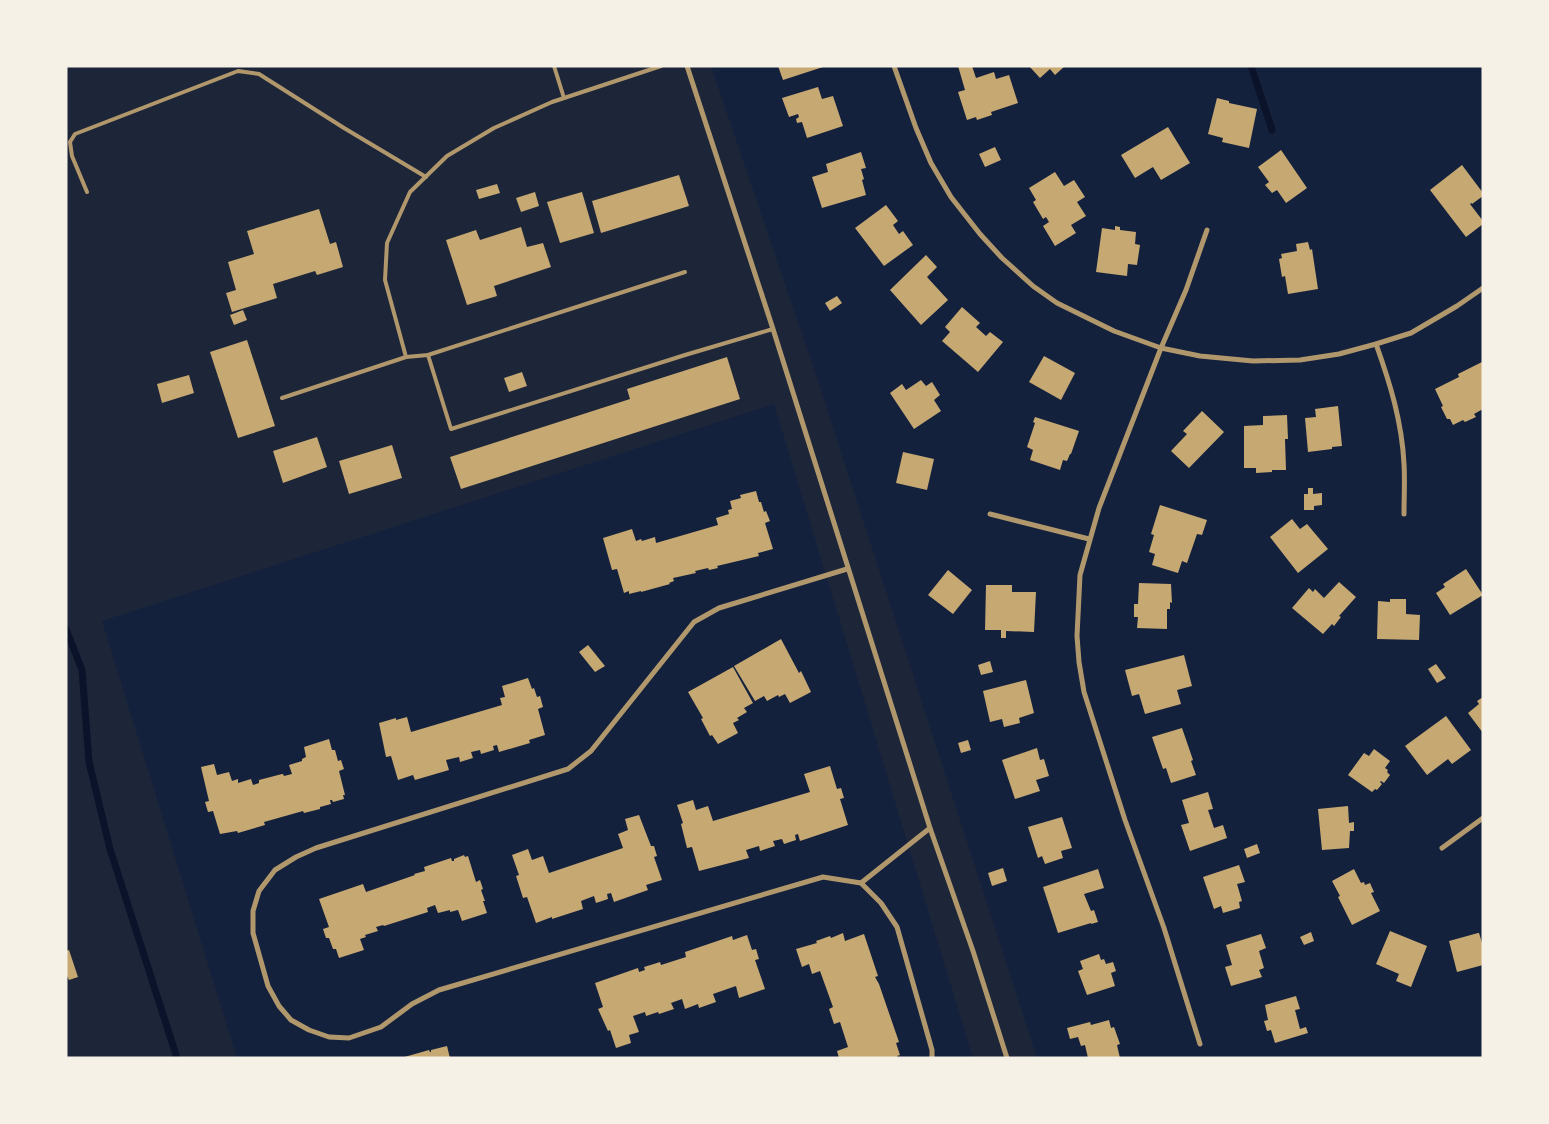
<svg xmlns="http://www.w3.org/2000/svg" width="1549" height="1124" viewBox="0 0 1549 1124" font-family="Overpass,sans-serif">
	<rect width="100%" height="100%" fill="#14213d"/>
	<!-- green -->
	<polygon fill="#1d2539" points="66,66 711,66 818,381 1037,1058 973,1058 774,404 102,621 237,1058 66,1058"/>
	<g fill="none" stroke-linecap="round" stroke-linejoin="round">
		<!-- stream -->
		<g stroke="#0b132b" stroke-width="7">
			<polyline points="1251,66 1272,130"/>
			<polyline points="66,629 82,670 89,762 110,849 177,1058"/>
		</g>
	</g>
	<!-- building -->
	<g fill="#c6a872">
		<polygon points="778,66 823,66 823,67 783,80"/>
		<polygon points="958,66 972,66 976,78 994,72 996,79 1009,75 1018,103 991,112 992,115 977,120 976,117 967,120 958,92 965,90"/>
		<polygon points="1029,66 1065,66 1055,75 1050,69 1040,78"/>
		<polygon points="818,87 822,99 833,96 843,126 807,138 802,122 797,123 796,119 799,117 798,114 789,117 782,98"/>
		<polygon points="1217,98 1229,101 1229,103 1257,109 1249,148 1222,142 1223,138 1208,134"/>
		<polygon points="1168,127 1190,163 1161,180 1153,167 1135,178 1121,155"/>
		<polygon points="995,147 1001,160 985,167 979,154"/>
		<polygon points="1281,150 1307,188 1286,203 1277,190 1272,193 1265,185 1269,182 1258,167"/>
		<polygon points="861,152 866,168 861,169 864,179 862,180 866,195 822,208 812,177 828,172 826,164"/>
		<polygon points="1462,165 1483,193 1483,196 1472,204 1472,203 1470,204 1483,221 1483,224 1466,237 1430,190"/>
		<polygon points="1055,172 1064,186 1074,180 1085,197 1077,202 1086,216 1071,225 1076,233 1055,246 1043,226 1049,222 1046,217 1043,219 1033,202 1036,200 1029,188"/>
		<polygon points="679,175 689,206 601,233 592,201"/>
		<polygon points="497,184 500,193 479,199 476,190"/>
		<polygon points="535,192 539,206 521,212 516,198"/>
		<polygon points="582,192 594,233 560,243 547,202"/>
		<polygon points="886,205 898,221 893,225 899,234 903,231 913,245 884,266 855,228"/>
		<polygon points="319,209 330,244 336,242 343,267 317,275 315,271 273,284 277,298 232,312 226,293 236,290 228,262 254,254 247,231"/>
		<polygon points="1115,226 1120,227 1120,230 1136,232 1135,244 1140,245 1137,265 1128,264 1127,276 1096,272 1102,228 1115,230"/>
		<polygon points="521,227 527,247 543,243 551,267 494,286 497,296 467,305 446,240 476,230 480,240"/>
		<polygon points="1308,242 1310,250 1312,249 1318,289 1288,294 1285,276 1282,277 1279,259 1282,258 1281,254 1297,251 1296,244"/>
		<polygon points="926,255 937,267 927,277 948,300 921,325 890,290"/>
		<polygon points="837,296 842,303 830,311 825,303"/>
		<polygon points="962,307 980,323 976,327 986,336 990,332 1003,342 978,372 942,341 950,332 945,327"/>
		<polygon points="243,310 247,320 234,325 230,315"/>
		<polygon points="247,340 275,426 238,438 210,352"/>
		<polygon points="1044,356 1075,373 1061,400 1029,382"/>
		<polygon points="727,357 740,399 461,489 450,457 630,399 627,389"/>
		<polygon points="1482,362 1483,409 1474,414 1476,417 1465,422 1463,420 1453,425 1450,419 1447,419 1441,407 1443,406 1435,389 1459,377 1458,374"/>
		<polygon points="522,372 527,386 509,392 504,378"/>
		<polygon points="189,375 194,393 162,403 157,384"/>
		<polygon points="921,380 926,386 932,382 940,395 934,400 941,411 914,429 890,393 902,384 906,390"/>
		<polygon points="1338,406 1342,446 1332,447 1332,449 1308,452 1305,418 1316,417 1315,409"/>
		<polygon points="1202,411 1224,432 1189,468 1171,451 1187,434 1183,431"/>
		<polygon points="1287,415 1288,439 1285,439 1286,470 1272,470 1272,472 1256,473 1256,468 1244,468 1244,426 1263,425 1263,416"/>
		<polygon points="1035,417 1079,431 1071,454 1070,454 1067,461 1063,460 1060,470 1030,460 1033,450 1027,447 1035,423 1033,422"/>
		<polygon points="317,437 327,467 283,483 273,451"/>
		<polygon points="392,445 402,478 349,494 339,461"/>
		<polygon points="903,452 934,459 927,490 896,483"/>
		<polygon points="1308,488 1313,488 1313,494 1322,493 1322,505 1314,506 1314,510 1304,510 1304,494 1308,494"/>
		<polygon points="756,491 759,502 761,502 764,512 766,511 770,521 765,523 773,549 758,553 759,556 717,566 718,568 709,570 708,568 695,571 696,573 673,578 674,581 669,583 670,584 641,592 641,591 629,594 629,591 624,593 617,569 612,570 603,538 632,529 636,541 641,539 642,541 655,537 656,543 718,525 716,518 729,514 728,510 732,509 730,501 741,498 740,495"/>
		<polygon points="1160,505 1207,520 1202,535 1197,534 1187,563 1182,561 1178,573 1152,565 1155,554 1149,552 1154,535 1151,534"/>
		<polygon points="1292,519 1300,529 1307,524 1328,549 1298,573 1270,537"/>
		<polygon points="1466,569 1483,595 1450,615 1436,593 1445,587 1443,584"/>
		<polygon points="948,570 972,590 953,614 928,595"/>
		<polygon points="1339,582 1356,597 1339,616 1341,617 1334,626 1332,624 1323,634 1292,608 1309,588 1313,592 1315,589 1324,598"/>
		<polygon points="1139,583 1171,584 1172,603 1170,602 1170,609 1167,609 1167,629 1137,628 1138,617 1134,617 1134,604 1138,604"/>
		<polygon points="986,585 1012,585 1012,592 1036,592 1034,632 1006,631 1006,638 1001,638 1001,630 985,630"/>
		<polygon points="1390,599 1406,599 1406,614 1420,615 1419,640 1377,639 1378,601 1390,602"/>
		<polygon points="781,639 799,673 801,671 811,692 790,703 785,694 779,697 778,695 767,701 764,696 755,701 734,666"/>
		<polygon points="588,645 605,666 595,672 579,652"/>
		<polygon points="1184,655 1192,686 1177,690 1181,704 1145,714 1139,694 1132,696 1125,670"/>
		<polygon points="990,661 993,672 981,675 978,665"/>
		<polygon points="1436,664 1446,678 1437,683 1428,669"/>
		<polygon points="733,667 753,703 744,708 747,712 737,718 739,720 733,723 738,733 718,744 712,735 710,736 701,719 703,718 688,692"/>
		<polygon points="528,678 532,689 534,688 537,697 540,696 543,707 538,709 545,735 529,740 530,743 499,752 497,745 493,746 494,750 481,754 480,750 471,752 473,758 460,762 459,757 446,760 449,770 415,780 413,775 398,780 391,756 386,757 379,723 396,718 396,720 407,717 411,732 502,705 500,698 505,697 502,686"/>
		<polygon points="1026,680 1034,713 1019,718 1020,723 1004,727 1002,719 990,722 983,691"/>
		<polygon points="1483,697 1483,733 1468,713 1479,704 1477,701"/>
		<polygon points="1446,716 1471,750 1452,764 1448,759 1427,775 1405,746"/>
		<polygon points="1182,728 1193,760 1191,761 1196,775 1171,783 1166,768 1163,769 1152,737"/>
		<polygon points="329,739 332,750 335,750 338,761 341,760 344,769 339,771 345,795 343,795 344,799 333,802 332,800 330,800 331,804 320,807 320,809 304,813 303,811 264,822 265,825 238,833 237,831 220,834 213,811 208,812 205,802 209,801 201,767 214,764 217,775 229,772 232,781 238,779 238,783 251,779 253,785 259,783 259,780 282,774 283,774 284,776 292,774 289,765 302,761 302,759 306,757 304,747"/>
		<polygon points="968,740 971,750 961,753 958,743"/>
		<polygon points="1037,748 1040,760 1044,759 1049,776 1036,780 1040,791 1015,799 1002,760"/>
		<polygon points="1374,749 1390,761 1385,768 1388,770 1387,772 1390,775 1384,783 1381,781 1380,782 1382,784 1377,790 1375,789 1372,792 1348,775 1364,753 1369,756"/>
		<polygon points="830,766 837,789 841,788 844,798 840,799 848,825 800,841 798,834 795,835 796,840 784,844 782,839 773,841 775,846 760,851 759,846 746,850 749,858 699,871 692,847 687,848 681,824 683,823 677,805 693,800 696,810 708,806 713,821 810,792 804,774"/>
		<polygon points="1208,792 1213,809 1208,810 1214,828 1223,825 1227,838 1190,851 1181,825 1189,823 1182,800"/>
		<polygon points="1348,806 1349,823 1354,822 1354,831 1350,831 1349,848 1322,850 1318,809"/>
		<polygon points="639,815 651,846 654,846 657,856 654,857 662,880 646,885 648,890 614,902 611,893 607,894 608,899 596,903 594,896 581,901 583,909 552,919 552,917 536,923 527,897 523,898 516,876 519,875 512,855 528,849 532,860 543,856 549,873 623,848 618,834 628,830 625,819"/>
		<polygon points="1062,817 1072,848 1061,851 1063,858 1045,864 1042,856 1038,858 1028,827"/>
		<polygon points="1257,844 1260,853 1247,858 1244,849"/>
		<polygon points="464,855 465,857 468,856 476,882 480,880 483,889 481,890 485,901 483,901 487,913 462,921 458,910 450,912 450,910 438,913 435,905 427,908 428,912 384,926 383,925 376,927 378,931 365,935 366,937 360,939 364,950 339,958 336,949 333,949 329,938 326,938 323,929 329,927 319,899 363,884 366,892 415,875 414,874 425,871 424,867 451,858 452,861 454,861 454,859"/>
		<polygon points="1239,865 1245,882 1237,884 1242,901 1239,902 1240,908 1223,913 1221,906 1214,909 1203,877"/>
		<polygon points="1003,868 1007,881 992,886 988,873"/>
		<polygon points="1098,869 1104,888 1084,894 1091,911 1094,910 1098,922 1091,924 1091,923 1058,933 1043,887"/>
		<polygon points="1354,869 1361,883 1364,882 1365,885 1370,883 1374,892 1371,893 1380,911 1352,925 1338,897 1340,896 1332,881"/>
		<polygon points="1390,931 1427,946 1411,987 1396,981 1399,974 1376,964"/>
		<polygon points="1311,932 1314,941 1304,945 1300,937"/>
		<polygon points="843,933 845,941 864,934 878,976 875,977 879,984 899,1042 896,1043 900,1055 897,1056 898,1058 839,1058 837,1051 848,1047 840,1022 834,1024 829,1009 833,1007 820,971 812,974 809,964 802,967 796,949 817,943 816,941 830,936 831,938"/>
		<polygon points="1478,933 1479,933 1483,946 1483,965 1457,972 1449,941"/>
		<polygon points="1261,934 1266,948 1259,951 1264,968 1259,970 1262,977 1231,986 1225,967 1232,965 1226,945"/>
		<polygon points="747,935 752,950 756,949 759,959 755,960 765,989 739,998 736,986 713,994 716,1002 699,1008 698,1004 685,1009 682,999 671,1003 674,1009 659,1014 658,1012 646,1016 645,1012 633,1016 639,1032 629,1035 631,1043 616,1048 610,1030 608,1031 598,1009 603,1007 595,983 638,968 639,972 645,970 644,967 657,963 660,962 661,965 686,957 685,952 732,936 733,940"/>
		<polygon points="69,950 78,977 69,980 66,974 66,951"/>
		<polygon points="1099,954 1101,960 1104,959 1106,964 1113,962 1116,971 1111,973 1115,986 1087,995 1078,971 1083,969 1080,961"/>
		<polygon points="1296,996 1300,1009 1295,1010 1300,1029 1306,1027 1308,1033 1275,1043 1271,1030 1267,1031 1264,1021 1268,1020 1265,1005"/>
		<polygon points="1109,1020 1111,1028 1114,1027 1120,1044 1117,1045 1120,1058 1088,1058 1085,1045 1081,1046 1078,1037 1070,1039 1067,1028 1090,1022 1091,1025"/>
		<polygon points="447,1046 450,1058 401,1058 429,1050 430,1052 431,1052 431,1050"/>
	</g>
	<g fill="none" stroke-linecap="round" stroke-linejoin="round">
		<!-- service -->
		<g stroke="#b1986c" stroke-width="4">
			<polyline points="554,66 564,98"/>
			<polyline points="87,192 72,156 70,142 75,134 238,71 259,74 344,128 426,177"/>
			<polyline points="428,355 451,429 685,355 773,329"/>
			<polyline points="406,357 428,355 685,272"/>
			<polyline points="282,398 406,357 385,280 387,243 410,192 447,156 494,128 552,102 661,66"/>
		</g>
		<!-- minor -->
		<g stroke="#b1986c" stroke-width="5">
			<polyline points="687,66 773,329 930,828 973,951 1007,1058"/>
			<polyline points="894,66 916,128 931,163 951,197 980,234 1002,258 1033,286 1057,303 1114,331 1161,348 1200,356 1253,361 1300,360 1339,354 1376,344 1411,333 1457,306 1483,288"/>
			<path d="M 1376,344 C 1390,383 1402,422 1404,464 C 1405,480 1404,497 1404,514"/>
			<polyline points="990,514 1089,539"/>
			<polyline points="847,569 719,608 694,622 591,751 568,769 316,848 296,857 275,870 259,891 253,911 253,933 268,986 279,1006 291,1020 309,1030 329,1037 349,1038 381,1027 412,1004 439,990 823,877 861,883 881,903 897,927 932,1050 932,1058"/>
			<polyline points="1442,848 1483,818"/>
			<polyline points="861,883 930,828"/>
			<polyline points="1200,1044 1164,928 1125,820 1084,692 1079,662 1077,636 1080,575 1099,508 1161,348 1186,290 1207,230"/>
		</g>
	</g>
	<!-- border -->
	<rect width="1549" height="1124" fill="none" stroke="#f6f1e7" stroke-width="135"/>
</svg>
